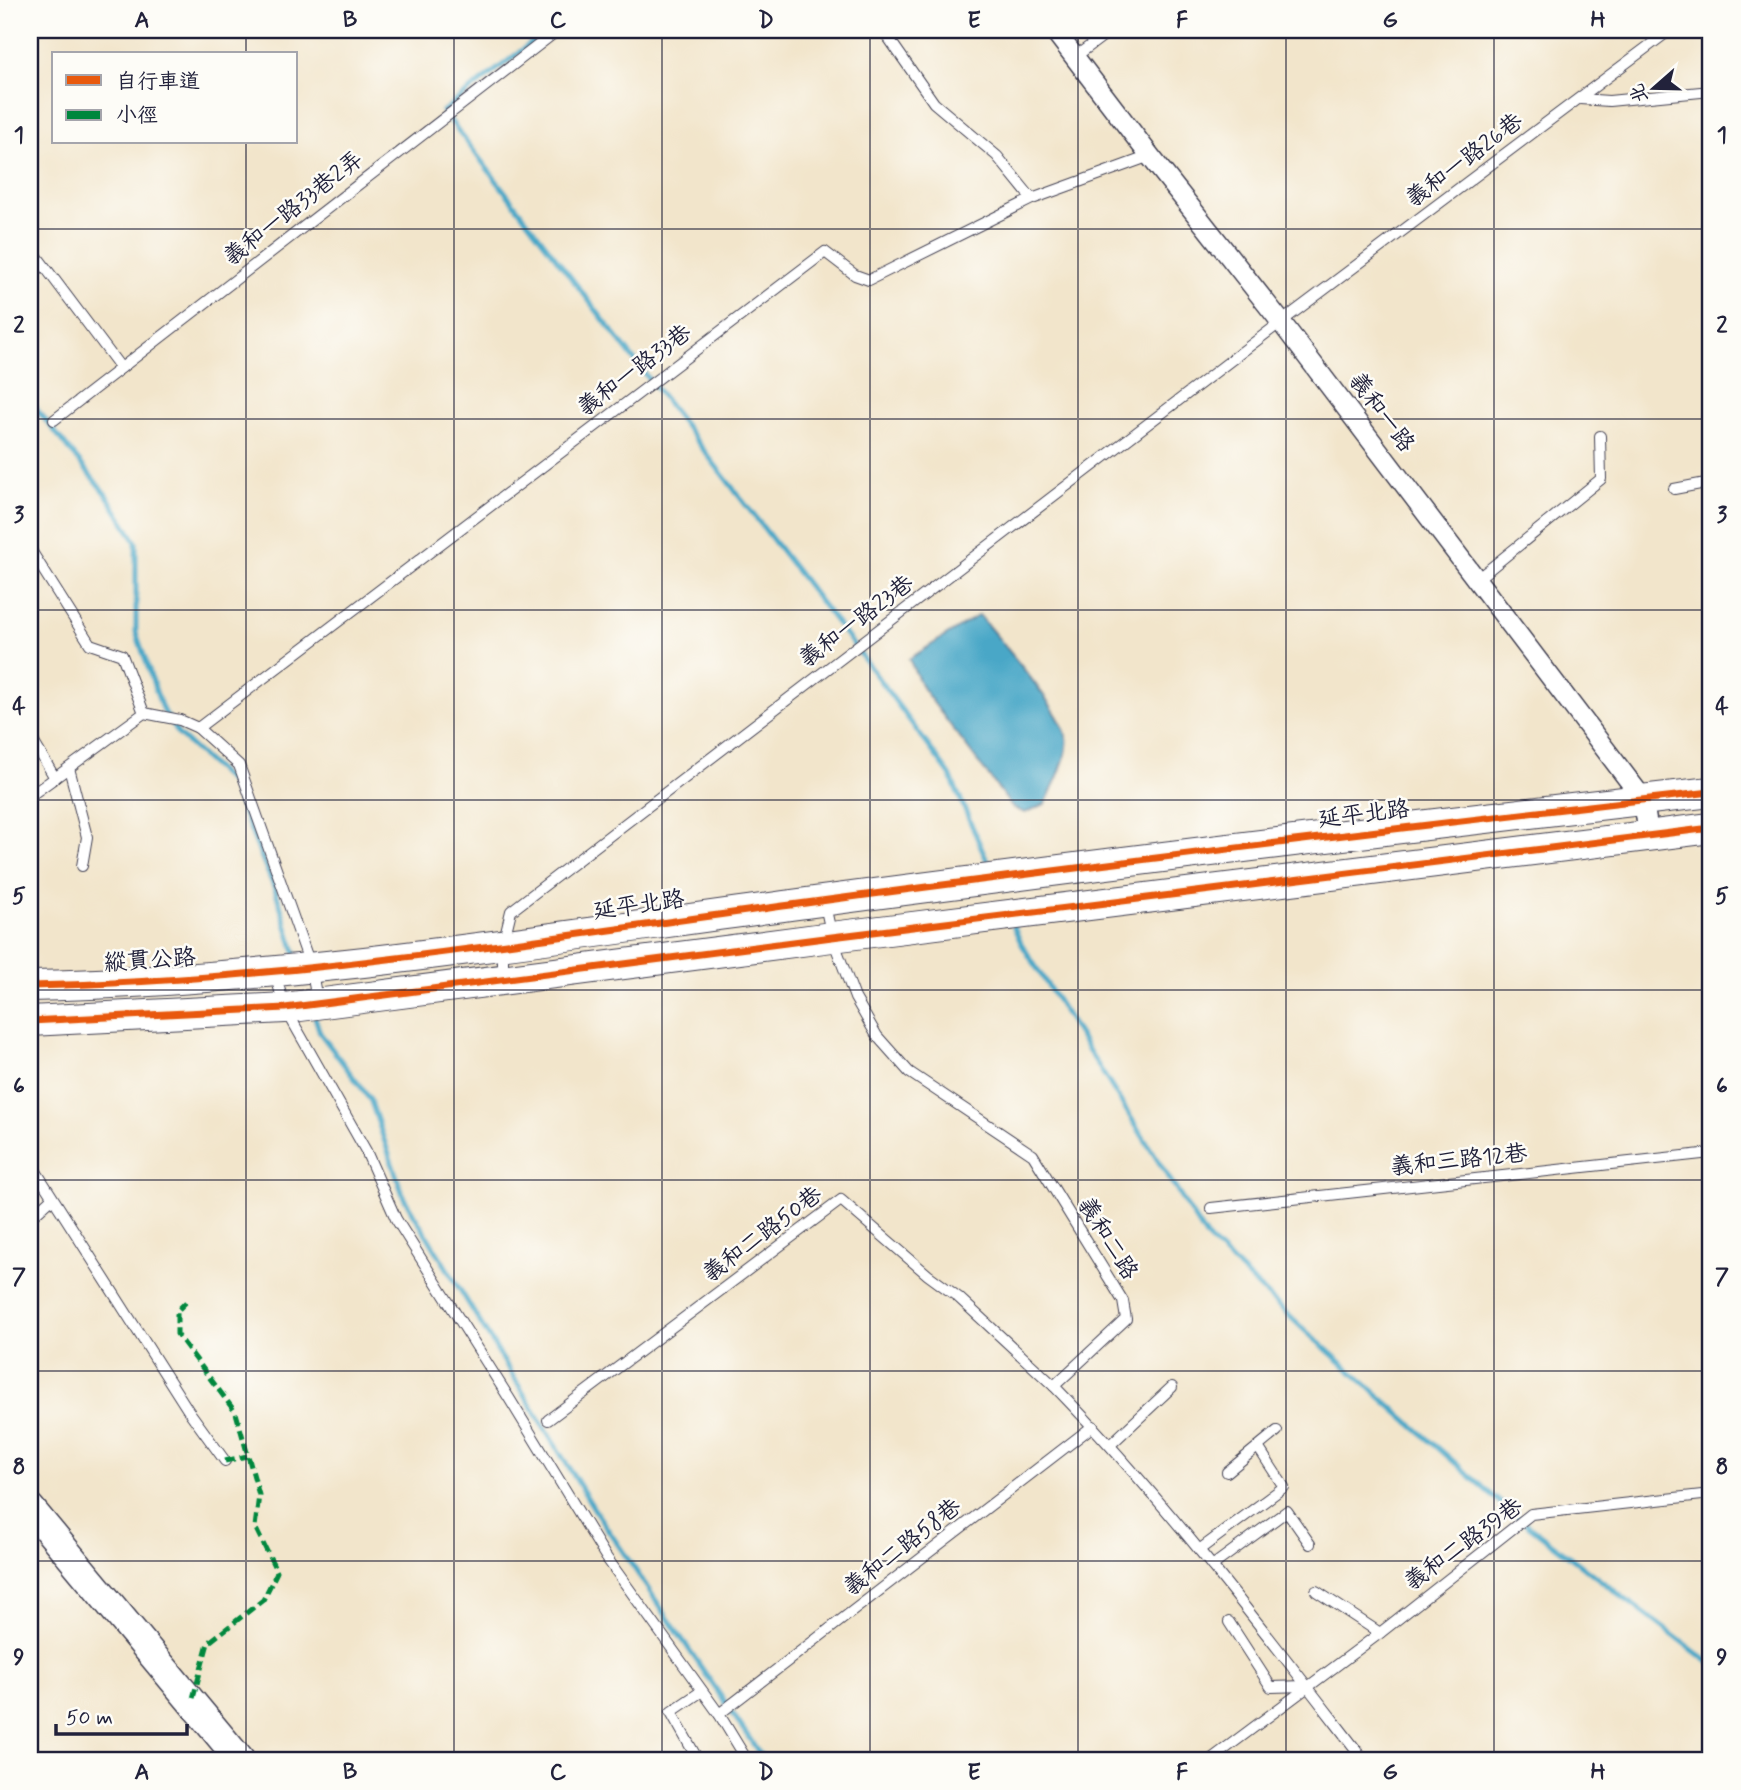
<svg xmlns="http://www.w3.org/2000/svg" width="1741" height="1790" viewBox="0 0 1741 1790" font-family="Mynerve,'LXGW WenKai TC',sans-serif">
	<rect width="100%" height="100%" fill="#fdfcf7"/>
	<filter id="ink" filterUnits="userSpaceOnUse"><feTurbulence type="fractalNoise" baseFrequency=".0143" numOctaves="2"/><feDisplacementMap in="SourceGraphic" scale="14" xChannelSelector="R" yChannelSelector="G"/><feConvolveMatrix kernelMatrix="1 2 1 2 8 2 1 2 1" color-interpolation-filters="sRGB"/></filter>
	<filter id="wash" filterUnits="userSpaceOnUse"><feTurbulence type="fractalNoise" baseFrequency=".00686" numOctaves="4" result="noise"/><feDisplacementMap in="SourceGraphic" scale="28" xChannelSelector="R" yChannelSelector="G"/><feGaussianBlur stdDeviation="1.57" result="paint"/><feColorMatrix in="noise" values="0 0 0 0 0 0 0 0 0 0 0 0 0 0 0 0 0 1.4 0 .05"/><feComposite in="paint" operator="in"/></filter>
	<g filter="url(#wash)">
		<rect width="100%" height="100%" fill="#f2e5cb"/>
		<!-- water -->
		<path fill="#48a7c7" stroke="#356481" stroke-width="2" d="M 979,615 C 1001,642 1060,708 1067,738 C 1070,752 1052,790 1045,804 L 1025,813 L 1013,808 L 978,762 L 923,689 L 909,659 Z"/>
		<g fill="none" stroke-linecap="round" stroke-linejoin="round">
			<!-- stream -->
			<g stroke="#48a7c7" stroke-width="5">
				<polyline points="548,30 443,111 852,643 950,775 991,870"/>
				<polyline points="30,401 108,497 136,542 136,632 161,706 178,734 231,783 276,892 297,958"/>
				<polyline points="1013,925 1021,943 1206,1237 1301,1327 1512,1513 1711,1664"/>
				<polyline points="314,1014 320,1033 370,1099 404,1198 596,1512 764,1760"/>
			</g>
		</g>
	</g>
	<g filter="url(#ink)">
		<g fill="none" stroke-linecap="round" stroke-linejoin="round">
			<defs>
				<g id="lane">
					<polyline points="883,30 934,103 997,156 1032,199"/>
					<polyline points="1075,57 1111,30"/>
					<polyline points="1580,99 1609,101 1711,91"/>
					<polyline points="30,247 121,368"/>
					<polyline points="54,420 558,30"/>
					<polyline points="1674,489 1711,482"/>
					<polyline points="30,549 90,644 122,655 144,713"/>
					<polyline points="1476,580 1601,479 1600,436"/>
					<polyline points="198,728 239,765 311,967 317,1000"/>
					<polyline points="30,736 55,778"/>
					<polyline points="69,768 87,837 82,866"/>
					<polyline points="30,796 144,713 180,720 198,728 825,252 855,275 869,280 1032,199 1150,156"/>
					<path d="M 825,905 L 832,937 L 855,998 L 877,1036 L 909,1072 L 1033,1155 L 1123,1301 L 1126,1319 L 1054,1386 C 1167,1502 1265,1632 1364,1760"/>
					<polyline points="275,974 285,1008 366,1151 396,1219 509,1398 606,1557 719,1714 747,1760"/>
					<polyline points="503,976 503,944 511,911 1281,322 1670,30"/>
					<polyline points="30,1162 188,1410 225,1461"/>
					<polyline points="1211,1208 1711,1153"/>
					<polyline points="30,1218 52,1198"/>
					<polyline points="548,1420 841,1200 928,1275 958,1297 1054,1386"/>
					<polyline points="1110,1445 1172,1387"/>
					<polyline points="1227,1472 1277,1431"/>
					<polyline points="1199,1550 1284,1487 1258,1447"/>
					<polyline points="1212,1566 1287,1511 1310,1544"/>
					<polyline points="1316,1591 1380,1633"/>
					<polyline points="1229,1622 1271,1687 1306,1686"/>
					<polyline points="719,1714 1093,1426"/>
					<polyline points="698,1760 671,1712 702,1691"/>
					<polyline points="1210,1760 1380,1633 1531,1514 1711,1494"/>
				</g>
				<polyline id="street" points="1054,30 1150,156 1281,322 1643,799 1649,836"/>
				<polyline id="secondary" points="30,1508 240,1760"/>
				<g id="primary">
					<path d="M 30,986 C 285,981 538,939 791,905 C 1097,864 1404,827 1711,792"/>
					<polyline points="30,1021 285,1008 832,937 1711,828"/>
				</g>
			</defs>
			<!-- lane casing -->
			<use href="#lane" stroke="#413f51" stroke-width="12"/>
			<!-- street casing -->
			<use href="#street" stroke="#413f51" stroke-width="22"/>
			<!-- secondary casing -->
			<use href="#secondary" stroke="#413f51" stroke-width="31"/>
			<!-- primary casing -->
			<use href="#primary" stroke="#413f51" stroke-width="32"/>
			<!-- lane -->
			<use href="#lane" stroke="#fff" stroke-width="10"/>
			<!-- street -->
			<use href="#street" stroke="#fff" stroke-width="19"/>
			<!-- secondary -->
			<use href="#secondary" stroke="#fff" stroke-width="28"/>
			<!-- primary -->
			<use href="#primary" stroke="#fff" stroke-width="30"/>
			<!-- quiet -->
			<g stroke="#00873e" stroke-width="5" stroke-dasharray="10 5" stroke-linecap="butt">
				<polyline points="186,1302 177,1311 177,1334 236,1413 259,1495 255,1527 277,1572 263,1600 208,1643 192,1702"/>
				<polyline points="225,1461 247,1456"/>
			</g>
			<defs>
				<g id="cycleway">
					<path d="M 30,986 C 285,981 538,939 791,905 C 1097,864 1404,827 1711,792"/>
					<polyline points="30,1021 285,1008 832,937 1711,828"/>
				</g>
			</defs>
			<!-- cycleway casing -->
			<use href="#cycleway" stroke="#fdfcf7" stroke-width="11"/>
			<!-- cycleway -->
			<use href="#cycleway" stroke="#e8590c" stroke-width="7"/>
		</g>
	</g>
	<!-- grid -->
	<path fill="none" stroke="#22223b" stroke-width="2" stroke-opacity="0.55" d="M 246,30 L 246,54M 454,30 L 454,1760M 662,30 L 662,1760M 870,30 L 870,1760M 1078,30 L 1078,1760M 1286,30 L 1286,1760M 1494,30 L 1494,1760M 246,142 L 246,1760M 30,229 L 1711,229M 30,419 L 1711,419M 30,610 L 1711,610M 30,800 L 1711,800M 30,990 L 1711,990M 30,1180 L 1711,1180M 30,1371 L 1711,1371M 30,1561 L 1711,1561"/>
	<g text-anchor="middle" dominant-baseline="central" stroke-width="5" stroke-linejoin="round" paint-order="stroke">
		<!-- street labels -->
		<g font-size="23" fill="#22223b" stroke="#fdfcf7">
			<text transform="translate(1465 161) rotate(-37)">義和一路26巷</text>
			<text transform="translate(294 209) rotate(-38)">義和一路33巷2弄</text>
			<text transform="translate(635 371) rotate(-37)">義和一路33巷</text>
			<text transform="translate(1381 413) rotate(53)">義和一路</text>
			<text transform="translate(857 622) rotate(-37)">義和一路23巷</text>
			<text transform="translate(1364 815) rotate(-7)">延平北路</text>
			<text transform="translate(639 906) rotate(-8)">延平北路</text>
			<text transform="translate(150 961) rotate(-4)">縱貫公路</text>
			<text transform="translate(1459 1161) rotate(-6)">義和三路12巷</text>
			<text transform="translate(763 1235) rotate(-37)">義和二路50巷</text>
			<text transform="translate(1107 1239) rotate(58)">義和二路</text>
			<text transform="translate(1464 1545) rotate(-36)">義和二路39巷</text>
			<text transform="translate(903 1548) rotate(-38)">義和二路58巷</text>
		</g>
	</g>
	<!-- margin -->
	<rect width="1741" height="1790" fill="none" stroke="#fdfcf7" stroke-width="77"/>
	<!-- legend -->
	<rect x="52" y="52" width="245" height="91" fill="#fdfcf7" stroke="#a5a5ac" stroke-width="2"/>
	<rect x="66" y="75" width="35" height="10" fill="#e8590c" stroke="#a5a5ac" stroke-width="2"/>
	<text x="116" y="88" font-size="21" fill="#22223b">自行車道</text>
	<rect x="66" y="110" width="35" height="10" fill="#00873e" stroke="#a5a5ac" stroke-width="2"/>
	<text x="116" y="122" font-size="21" fill="#22223b">小徑</text>
	<!-- north arrow -->
	<g transform="translate(1654 88) rotate(250)" stroke="#fdfcf7" stroke-width="5" paint-order="stroke">
	<path d="M0-5L12 26L0 18L-12 26Z" fill="#22223b"/>
	<text y="-10" font-size="19" font-weight="bold" text-anchor="middle" fill="#22223b">北</text>
	</g>
	<!-- scale -->
	<path d="M56 1724v10h131v-10" fill="none" stroke="#22223b" stroke-width="3.5"/>
	<text x="66" y="1724" font-size="21" fill="#22223b" stroke="#fdfcf7" stroke-width="5" paint-order="stroke">50 m</text>
	<rect x="38" y="38" width="1664" height="1714" fill="none" stroke="#22223b" stroke-width="2.5"/>
	<g font-size="23" text-anchor="middle" font-weight="bold" fill="#22223b">
		<text x="142" y="27">A</text>
		<text x="350" y="27">B</text>
		<text x="558" y="27">C</text>
		<text x="766" y="27">D</text>
		<text x="974" y="27">E</text>
		<text x="1182" y="27">F</text>
		<text x="1390" y="27">G</text>
		<text x="1598" y="27">H</text>
		<text x="19" y="142">1</text>
		<text x="1722" y="142">1</text>
		<text x="19" y="332">2</text>
		<text x="1722" y="332">2</text>
		<text x="19" y="522">3</text>
		<text x="1722" y="522">3</text>
		<text x="19" y="713">4</text>
		<text x="1722" y="713">4</text>
		<text x="19" y="903">5</text>
		<text x="1722" y="903">5</text>
		<text x="19" y="1093">6</text>
		<text x="1722" y="1093">6</text>
		<text x="19" y="1284">7</text>
		<text x="1722" y="1284">7</text>
		<text x="19" y="1474">8</text>
		<text x="1722" y="1474">8</text>
		<text x="19" y="1664">9</text>
		<text x="1722" y="1664">9</text>
		<text x="142" y="1779">A</text>
		<text x="350" y="1779">B</text>
		<text x="558" y="1779">C</text>
		<text x="766" y="1779">D</text>
		<text x="974" y="1779">E</text>
		<text x="1182" y="1779">F</text>
		<text x="1390" y="1779">G</text>
		<text x="1598" y="1779">H</text>
	</g>
</svg>
